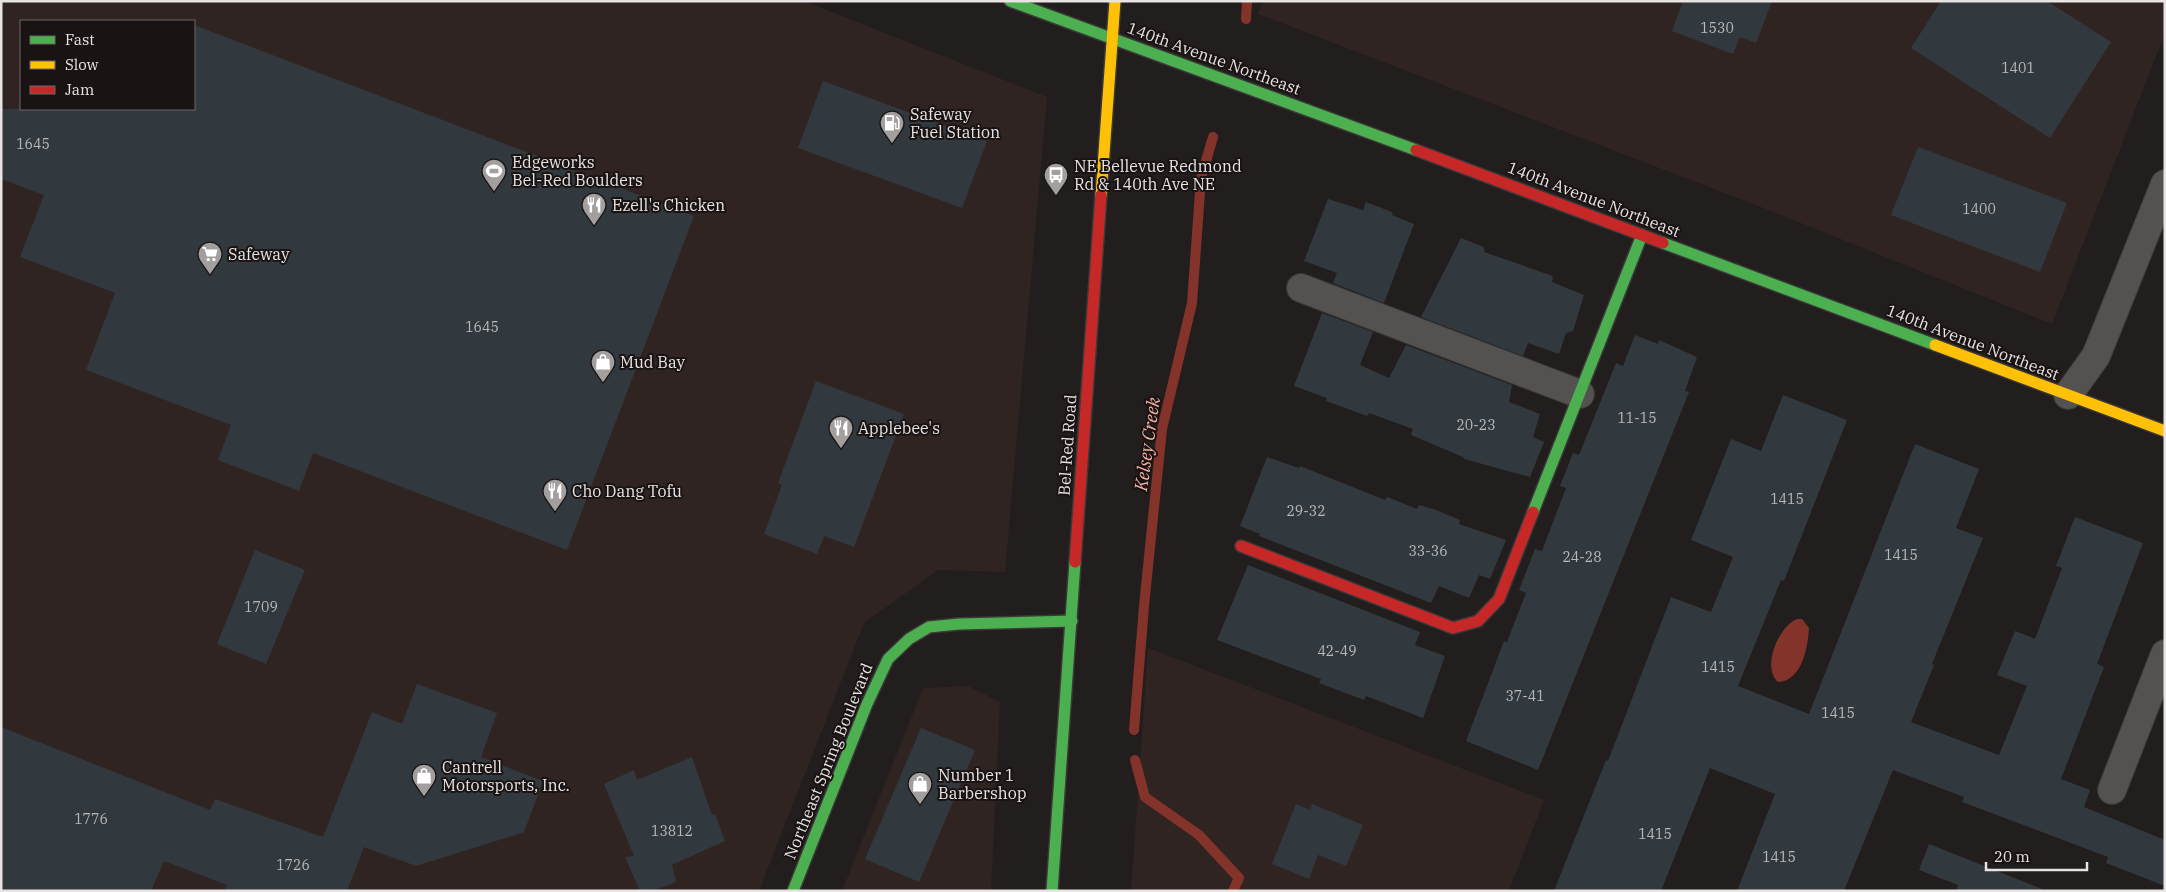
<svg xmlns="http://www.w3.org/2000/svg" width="2166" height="892" viewBox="0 0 2166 892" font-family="'IBM Plex Serif',serif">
	<rect width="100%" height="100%" fill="#211e1d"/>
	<!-- built -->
	<g fill="#2f2422" fill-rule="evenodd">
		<path d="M 1,1 L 804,1 L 1047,97 L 1005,572 L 938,570 L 864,623 L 759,891 L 1,891 ZM 21,21 L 194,21 L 194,109 L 21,109 Z"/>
		<polygon points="1263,1 2165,1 2165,33 2052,324 1761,207 1258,14"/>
		<polygon points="1148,648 1544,800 1509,891 1131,891"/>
		<polygon points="968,686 1000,702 991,891 842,891 923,688"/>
	</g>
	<!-- water -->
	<path fill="#83332a" d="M 1797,619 L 1802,619 L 1809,628 C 1808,647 1802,681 1778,682 C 1761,667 1779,626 1797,619 Z"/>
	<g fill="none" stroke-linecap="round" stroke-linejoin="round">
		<!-- stream -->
		<g stroke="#83332a" stroke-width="10">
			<polyline points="1246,19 1247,1"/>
			<polyline points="1134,730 1144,606 1162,429 1192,303 1201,178 1213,137"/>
			<polyline points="1135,760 1145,797 1199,835 1239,878 1233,891"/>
		</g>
	</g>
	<!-- building -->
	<g fill="#32393e">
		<polygon points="1683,1 1772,1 1756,43 1740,37 1733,54 1672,31"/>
		<polygon points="1941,1 2047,1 2111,42 2050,138 1911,48"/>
		<polygon points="194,25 694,216 567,550 313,453 299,491 218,460 231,425 86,370 115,293 20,257 44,195 1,179 1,109 194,109"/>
		<polygon points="823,81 987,141 962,208 798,148"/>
		<polygon points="1918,147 2067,203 2040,272 1891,215"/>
		<polygon points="1328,199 1363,210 1366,202 1392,212 1392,215 1414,224 1384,303 1333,283 1337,273 1304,261"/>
		<polygon points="1461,238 1484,247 1484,252 1553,276 1552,282 1584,295 1573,331 1566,333 1559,354 1528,343 1523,356 1421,317"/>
		<polygon points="1322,313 1373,332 1360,365 1389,378 1406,345 1512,385 1509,402 1540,414 1533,437 1544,442 1530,477 1464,459 1463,457 1411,435 1413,429 1369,413 1367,416 1351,410 1326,401 1327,398 1294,386"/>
		<polygon points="1635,335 1658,344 1659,340 1697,357 1685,391 1689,392 1538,770 1466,741 1504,641 1507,642 1526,593 1519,590 1535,549 1542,551 1566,488 1560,486 1573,453 1579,455 1616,363 1623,366"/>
		<polygon points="816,381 904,414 854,547 824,536 817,554 764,534 782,485 778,483"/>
		<polygon points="1783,395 1847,420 1784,581 1781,580 1738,686 1809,714 1915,444 1979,469 1956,528 1983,538 1932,664 1934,665 1911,722 1999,755 2027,686 1997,675 2015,631 2035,639 2062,568 2056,566 2075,517 2143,543 2097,664 2104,667 2061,779 2090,790 2084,807 2165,840 2165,886 2106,863 2108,857 1962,802 1964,797 1893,770 1844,891 1737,891 1775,794 1710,768 1661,891 1554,891 1606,760 1608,761 1671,597 1711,612 1733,557 1691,540 1731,439 1761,451"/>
		<polygon points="1267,457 1299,468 1300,466 1385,500 1387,497 1417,509 1419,505 1436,510 1460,520 1459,524 1506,540 1490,579 1479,575 1469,598 1439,586 1431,603 1259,536 1260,534 1240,526"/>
		<polygon points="255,550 305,570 266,664 217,644"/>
		<polygon points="1248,565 1420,632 1415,645 1445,656 1423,718 1366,696 1364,700 1319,683 1321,679 1217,640"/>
		<polygon points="417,684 497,713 481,757 543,781 524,832 416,866 364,847 347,891 224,891 227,885 164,861 151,891 1,891 1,727 210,810 215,799 323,837 372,712 402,724"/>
		<polygon points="921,728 975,750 919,882 865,859"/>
		<polygon points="692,757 712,815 715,814 725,841 672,865 676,882 652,891 640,891 625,857 634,856 604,784 634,770 637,780"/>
		<polygon points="1296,804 1310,810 1312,804 1363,825 1346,866 1318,855 1309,879 1272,864"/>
		<polygon points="1929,844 2042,889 2042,891 1956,891 1958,885 1919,870"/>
	</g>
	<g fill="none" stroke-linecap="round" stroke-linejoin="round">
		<defs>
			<g id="street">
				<polyline points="1301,288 1580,394"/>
				<polyline points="2068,395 2096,356 2165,184"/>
				<polyline points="2112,790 2165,654"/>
			</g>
			<g id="fast">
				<polyline points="1010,1 1416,150"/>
				<polyline points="1663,243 1935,345"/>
				<polyline points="1533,512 1642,235"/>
				<polyline points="793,891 867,704 888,659 909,639 929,627 959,624 1072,621"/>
				<polyline points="1052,891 1075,562"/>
			</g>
			<g id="slow">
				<polyline points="1101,195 1115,1"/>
				<polyline points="1935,345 2165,431"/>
			</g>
			<g id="jam">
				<polyline points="1416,150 1663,243"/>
				<polyline points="1241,546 1453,628 1478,621 1499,599 1533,512"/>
				<polyline points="1075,562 1101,195"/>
			</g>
		</defs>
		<!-- street casing -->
		<use href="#street" stroke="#3a3838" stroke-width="30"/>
		<!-- fast casing -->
		<use href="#fast" stroke="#3a3838" stroke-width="14"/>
		<!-- slow casing -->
		<use href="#slow" stroke="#3a3838" stroke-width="14"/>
		<!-- jam casing -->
		<use href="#jam" stroke="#3a3838" stroke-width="14"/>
		<!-- street -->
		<use href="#street" stroke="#545251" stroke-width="28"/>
		<!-- fast -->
		<use href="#fast" stroke="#4caf50" stroke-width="11"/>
		<!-- slow -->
		<use href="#slow" stroke="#ffc107" stroke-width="11"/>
		<!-- jam -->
		<use href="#jam" stroke="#c62828" stroke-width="11"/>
	</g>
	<!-- icons -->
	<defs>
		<symbol id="fuel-pin" viewBox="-11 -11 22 30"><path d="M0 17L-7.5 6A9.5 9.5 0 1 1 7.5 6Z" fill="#a29f9e" stroke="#191413"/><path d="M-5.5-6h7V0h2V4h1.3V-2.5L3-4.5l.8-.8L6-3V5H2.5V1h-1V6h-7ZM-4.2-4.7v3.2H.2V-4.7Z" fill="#fff"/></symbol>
		<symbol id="stadium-pin" viewBox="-11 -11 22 30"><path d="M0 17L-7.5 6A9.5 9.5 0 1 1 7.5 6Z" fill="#a29f9e" stroke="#191413"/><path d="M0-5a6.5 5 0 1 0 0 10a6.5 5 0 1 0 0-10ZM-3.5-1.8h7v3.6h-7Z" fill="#fff"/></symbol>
		<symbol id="bus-pin" viewBox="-11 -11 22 30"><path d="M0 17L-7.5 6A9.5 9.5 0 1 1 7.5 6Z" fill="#a29f9e" stroke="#191413"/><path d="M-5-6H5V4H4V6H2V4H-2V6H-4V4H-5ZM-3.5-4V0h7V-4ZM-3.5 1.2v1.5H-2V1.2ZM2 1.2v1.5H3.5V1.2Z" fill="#fff"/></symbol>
		<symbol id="restaurant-pin" viewBox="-11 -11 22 30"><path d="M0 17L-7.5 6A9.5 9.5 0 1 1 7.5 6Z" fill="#a29f9e" stroke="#191413"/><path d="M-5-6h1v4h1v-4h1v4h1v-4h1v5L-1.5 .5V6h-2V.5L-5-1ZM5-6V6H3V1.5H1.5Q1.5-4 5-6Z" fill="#fff"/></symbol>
		<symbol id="supermarket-pin" viewBox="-11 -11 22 30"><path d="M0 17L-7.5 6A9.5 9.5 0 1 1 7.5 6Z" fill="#a29f9e" stroke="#191413"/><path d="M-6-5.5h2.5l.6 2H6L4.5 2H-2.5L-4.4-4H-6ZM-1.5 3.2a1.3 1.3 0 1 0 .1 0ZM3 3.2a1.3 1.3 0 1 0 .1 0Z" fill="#fff"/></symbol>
		<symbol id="shop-pin" viewBox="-11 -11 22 30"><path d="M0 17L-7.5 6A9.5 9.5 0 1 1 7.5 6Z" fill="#a29f9e" stroke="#191413"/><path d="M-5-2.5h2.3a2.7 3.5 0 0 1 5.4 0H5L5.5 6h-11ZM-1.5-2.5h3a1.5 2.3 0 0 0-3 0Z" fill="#fff"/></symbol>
	</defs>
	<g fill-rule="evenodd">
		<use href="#fuel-pin" x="878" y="109" width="28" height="38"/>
		<use href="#stadium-pin" x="480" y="157" width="28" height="38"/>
		<use href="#bus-pin" x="1042" y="161" width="28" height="38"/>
		<use href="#restaurant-pin" x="580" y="191" width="28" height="38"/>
		<use href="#supermarket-pin" x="196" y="240" width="28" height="38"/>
		<use href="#shop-pin" x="589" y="348" width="28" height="38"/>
		<use href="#restaurant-pin" x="827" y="414" width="28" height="38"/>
		<use href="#restaurant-pin" x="541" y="477" width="28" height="38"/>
		<use href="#shop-pin" x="410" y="762" width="28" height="38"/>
		<use href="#shop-pin" x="906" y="770" width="28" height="38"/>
	</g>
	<g text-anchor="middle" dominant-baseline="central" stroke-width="4" stroke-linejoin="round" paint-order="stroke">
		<!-- number labels -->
		<g font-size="14" fill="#bab9ba">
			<text x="1717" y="28">1530</text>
			<text x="2018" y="68">1401</text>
			<text x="33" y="144">1645</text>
			<text x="1979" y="209">1400</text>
			<text x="482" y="327">1645</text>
			<text x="1637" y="418">11-15</text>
			<text x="1476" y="425">20-23</text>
			<text x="1787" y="499">1415</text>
			<text x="1306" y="511">29-32</text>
			<text x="1428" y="551">33-36</text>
			<text x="1901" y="555">1415</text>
			<text x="1582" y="557">24-28</text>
			<text x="261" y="607">1709</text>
			<text x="1337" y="651">42-49</text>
			<text x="1718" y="667">1415</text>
			<text x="1525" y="696">37-41</text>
			<text x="1838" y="713">1415</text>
			<text x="91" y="819">1776</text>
			<text x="672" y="831">13812</text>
			<text x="1655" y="834">1415</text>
			<text x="1779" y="857">1415</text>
			<text x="293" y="865">1726</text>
		</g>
		<!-- street labels -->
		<g font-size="16" fill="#e8e4e3" stroke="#191413">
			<text transform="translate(1214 58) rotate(20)">140th Avenue Northeast</text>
			<text transform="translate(1594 199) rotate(21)">140th Avenue Northeast</text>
			<text transform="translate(1973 342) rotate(21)">140th Avenue Northeast</text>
			<text transform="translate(1067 445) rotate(-86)">Bel-Red Road</text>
			<text transform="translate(828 761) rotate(-68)">Northeast Spring Boulevard</text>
		</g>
		<!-- poi labels -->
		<g font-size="16" fill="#e8e4e3" stroke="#191413" text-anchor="start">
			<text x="910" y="114">Safeway<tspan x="910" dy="18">Fuel Station</tspan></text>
			<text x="512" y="162">Edgeworks<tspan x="512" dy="18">Bel-Red Boulders</tspan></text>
			<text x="1074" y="166">NE Bellevue Redmond<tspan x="1074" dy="18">Rd &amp; 140th Ave NE</tspan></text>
			<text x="612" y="205">Ezell's Chicken</text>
			<text x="228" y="254">Safeway</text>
			<text x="620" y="362">Mud Bay</text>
			<text x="858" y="428">Applebee's</text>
			<text x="572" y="491">Cho Dang Tofu</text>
			<text x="442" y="767">Cantrell<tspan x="442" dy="18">Motorsports, Inc.</tspan></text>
			<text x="938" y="775">Number 1<tspan x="938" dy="18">Barbershop</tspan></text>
		</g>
		<!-- water labels -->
		<g font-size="18" font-style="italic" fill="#fdb1a5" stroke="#191413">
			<text transform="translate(1147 444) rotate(-82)">Kelsey Creek</text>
		</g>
	</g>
	<!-- border -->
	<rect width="2166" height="892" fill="none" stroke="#e8e4e3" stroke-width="5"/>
	<!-- legend -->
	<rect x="20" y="20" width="175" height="90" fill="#191413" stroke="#6c6766"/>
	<rect x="30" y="36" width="25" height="8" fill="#4caf50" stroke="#6c6766"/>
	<text x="65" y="45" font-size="15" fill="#e8e4e3">Fast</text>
	<rect x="30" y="61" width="25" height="8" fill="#ffc107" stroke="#6c6766"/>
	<text x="65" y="70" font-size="15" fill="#e8e4e3">Slow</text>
	<rect x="30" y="86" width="25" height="8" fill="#c62828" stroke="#6c6766"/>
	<text x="65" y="95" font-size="15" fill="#e8e4e3">Jam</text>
	<!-- scale -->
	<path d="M1986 862v8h101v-8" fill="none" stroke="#e8e4e3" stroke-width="2.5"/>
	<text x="1994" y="862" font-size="15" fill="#e8e4e3" stroke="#191413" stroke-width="4" paint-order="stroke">20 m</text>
</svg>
